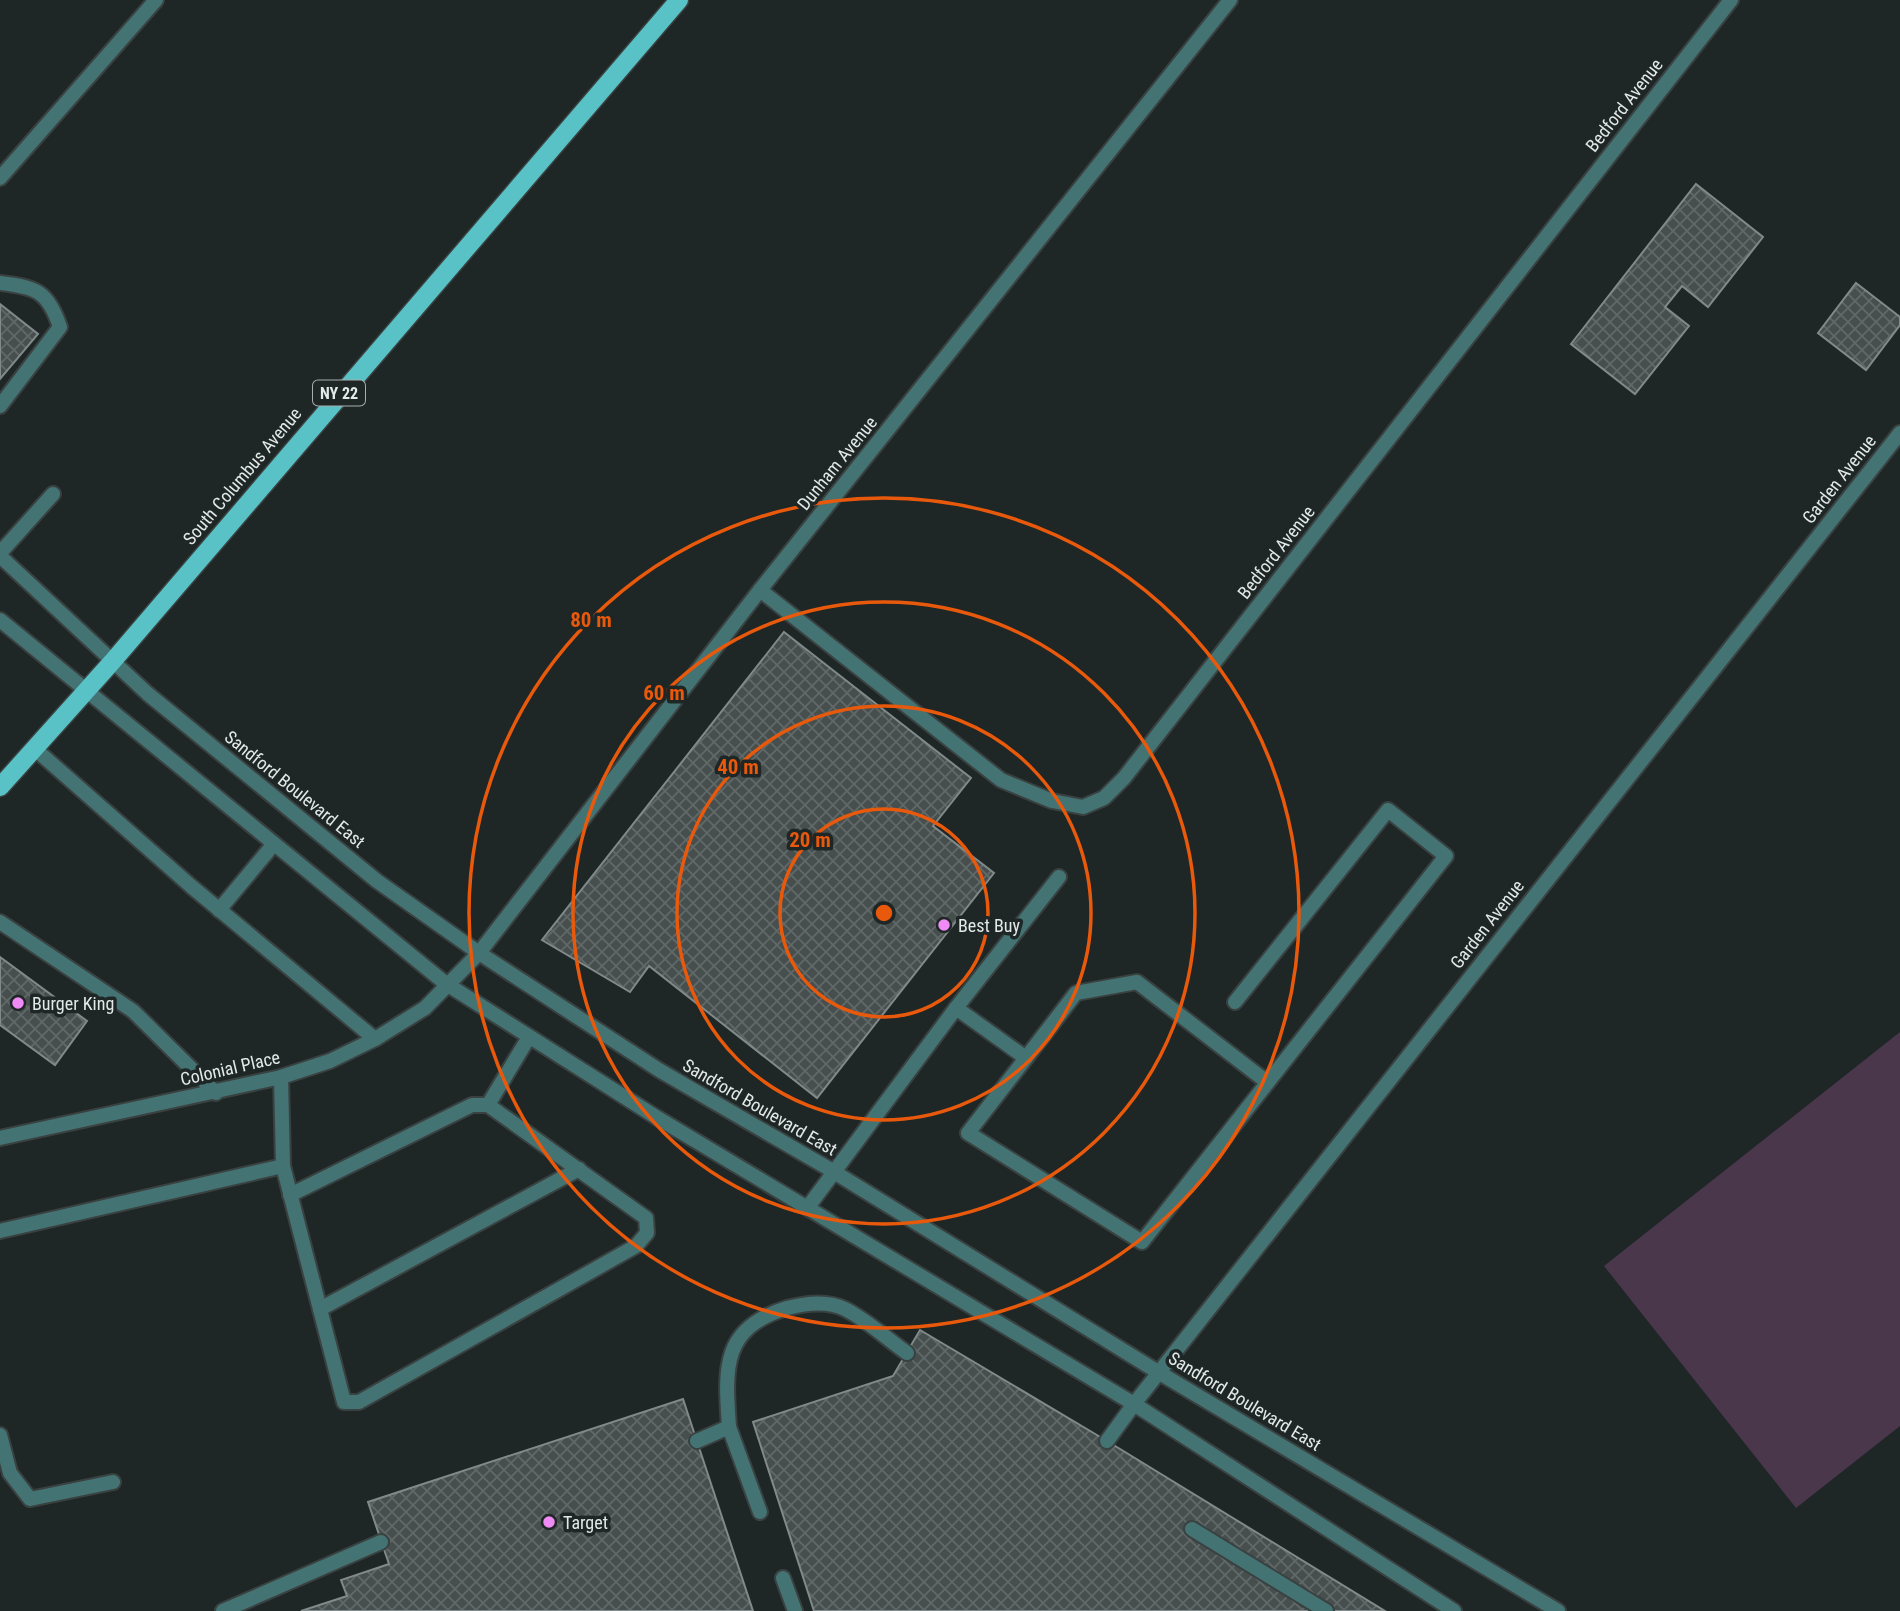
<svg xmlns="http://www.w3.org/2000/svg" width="1900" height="1611" viewBox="0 0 1900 1611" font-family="'Roboto Condensed',sans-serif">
	<defs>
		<pattern id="building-cross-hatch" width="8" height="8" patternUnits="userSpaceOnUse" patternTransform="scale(1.75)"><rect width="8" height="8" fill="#464e4e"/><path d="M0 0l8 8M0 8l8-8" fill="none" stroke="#616868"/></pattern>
	</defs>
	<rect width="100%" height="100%" fill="#1e2626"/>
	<!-- garden -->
	<polygon fill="#4b374c" points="1900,1032 1900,1426 1796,1508 1604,1266"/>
	<!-- building -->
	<g fill="url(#building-cross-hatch)" stroke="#818a8a" stroke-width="2">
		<polygon points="1696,184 1763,237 1708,307 1682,286 1665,307 1689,326 1635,394 1571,344"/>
		<polygon points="1856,283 1900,317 1900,325 1866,370 1818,333"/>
		<polygon points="0,304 38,334 0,379"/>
		<polygon points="784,632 971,778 933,826 994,873 817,1098 649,966 630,992 542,940"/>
		<polygon points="0,957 87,1021 55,1065 0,1025"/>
		<polygon points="920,1330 1107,1441 1385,1611 814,1611 753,1422 893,1376"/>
		<polygon points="683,1399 753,1611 301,1611 347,1596 341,1580 389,1564 368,1502"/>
	</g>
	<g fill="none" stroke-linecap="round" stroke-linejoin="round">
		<defs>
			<g id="service">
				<path d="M 0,283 C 36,287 48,291 60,327 L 0,406"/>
				<polyline points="0,553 53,494"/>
				<polyline points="34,748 192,887 375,1039"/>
				<polyline points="219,910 273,845"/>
				<polyline points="0,922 133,1011 216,1093"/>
				<polyline points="956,1008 1059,877"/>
				<polyline points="1026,1058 1076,993 1137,982 1267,1082"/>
				<polyline points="281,1077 283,1166 344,1402 359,1402 636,1246 647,1233 646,1218 488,1105 472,1105 290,1195"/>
				<polyline points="488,1105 529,1037"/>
				<polyline points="808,1207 956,1008 1026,1058 968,1133 1142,1242 1446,856 1388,810 1235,1002"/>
				<polyline points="0,1231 283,1166"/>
				<polyline points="320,1309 579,1169"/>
				<polyline points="729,1427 760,1512"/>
				<polyline points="0,1435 10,1473 30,1499 113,1482"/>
				<path d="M 697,1441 L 729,1427 C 725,1369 721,1328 787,1308 C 806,1303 827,1300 845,1309 C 867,1320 887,1339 907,1353"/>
				<polyline points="1107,1441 1134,1404"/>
				<polyline points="1192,1529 1326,1611"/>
				<polyline points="783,1578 795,1611"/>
				<polyline points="223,1611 381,1542"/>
			</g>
			<g id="minor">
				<polyline points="0,178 156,0"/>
				<polyline points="760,590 1001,780 1052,801 1083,807 1104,798 1124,778 1731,0"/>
				<polyline points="0,1138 281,1077 330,1061 375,1039 425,1008 479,953 760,590 1230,0"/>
				<polyline points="1134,1404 1900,433"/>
			</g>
			<g id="tertiary">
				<polyline points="0,556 148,694 377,881 479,953 659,1070 826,1167 1158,1372 1558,1611"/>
				<polyline points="0,620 445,983 656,1117 1134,1404 1454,1611"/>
			</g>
			<polyline id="primary" points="0,787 112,662 679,0"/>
		</defs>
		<!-- service casing -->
		<use href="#service" stroke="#3a4141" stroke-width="18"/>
		<!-- minor casing -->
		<use href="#minor" stroke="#3a4141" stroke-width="18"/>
		<!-- tertiary casing -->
		<use href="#tertiary" stroke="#3a4141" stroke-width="18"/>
		<!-- primary casing -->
		<use href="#primary" stroke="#3a4141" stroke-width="21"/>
		<!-- service -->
		<use href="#service" stroke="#447374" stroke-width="14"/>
		<!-- minor -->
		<use href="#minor" stroke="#447374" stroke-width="14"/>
		<!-- tertiary -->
		<use href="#tertiary" stroke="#447374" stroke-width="14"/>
		<!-- primary -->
		<use href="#primary" stroke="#59c2c6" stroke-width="18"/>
	</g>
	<!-- distance rings -->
	<g fill="none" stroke="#e8590c" stroke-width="3.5">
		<circle cx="884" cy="913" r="104"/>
		<circle cx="884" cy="913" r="207"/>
		<circle cx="884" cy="913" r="311"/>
		<circle cx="884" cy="913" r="415"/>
	</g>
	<!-- markers -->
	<g fill="#f08bf6" stroke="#1e2626" stroke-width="2.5">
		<circle cx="944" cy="925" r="7"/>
		<circle cx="18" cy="1003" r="7"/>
		<circle cx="549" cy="1522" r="7"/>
	</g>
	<g text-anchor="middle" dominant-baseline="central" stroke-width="7" stroke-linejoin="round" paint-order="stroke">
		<!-- shield labels -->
		<rect fill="#1e2626" stroke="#a8aeae" stroke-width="2" x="313" y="380.5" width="52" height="25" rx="5"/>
		<g font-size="16" font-weight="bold" fill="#e3e8e8">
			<text x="339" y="393">NY 22</text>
		</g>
		<!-- street labels -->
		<g font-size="18" fill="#e3e8e8" stroke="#1e2626">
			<text transform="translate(1624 105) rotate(-52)">Bedford Avenue</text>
			<text transform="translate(837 463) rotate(-51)">Dunham Avenue</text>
			<text transform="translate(242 476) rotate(-50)">South Columbus Avenue</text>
			<text transform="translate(1839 479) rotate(-52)">Garden Avenue</text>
			<text transform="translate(1276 552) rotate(-52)">Bedford Avenue</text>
			<text transform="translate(295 789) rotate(39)">Sandford Boulevard East</text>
			<text transform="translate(1487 924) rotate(-52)">Garden Avenue</text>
			<text transform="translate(230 1068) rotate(-13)">Colonial Place</text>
			<text transform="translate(760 1107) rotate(30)">Sandford Boulevard East</text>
			<text transform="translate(1245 1401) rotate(31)">Sandford Boulevard East</text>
		</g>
		<!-- poi labels -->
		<g font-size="18" fill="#e3e8e8" stroke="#1e2626" text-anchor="start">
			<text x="958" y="925">Best Buy</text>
			<text x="32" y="1003">Burger King</text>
			<text x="563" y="1522">Target</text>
		</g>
	</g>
	<circle cx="884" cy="913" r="10" fill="#e8590c" stroke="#1e2626" stroke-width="3.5"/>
	<g font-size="21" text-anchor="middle" font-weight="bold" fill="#e8590c" stroke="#1e2626" stroke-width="7" stroke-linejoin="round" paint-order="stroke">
		<text x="591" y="627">80 m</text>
		<text x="664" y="700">60 m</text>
		<text x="738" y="774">40 m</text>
		<text x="810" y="847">20 m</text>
	</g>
</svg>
